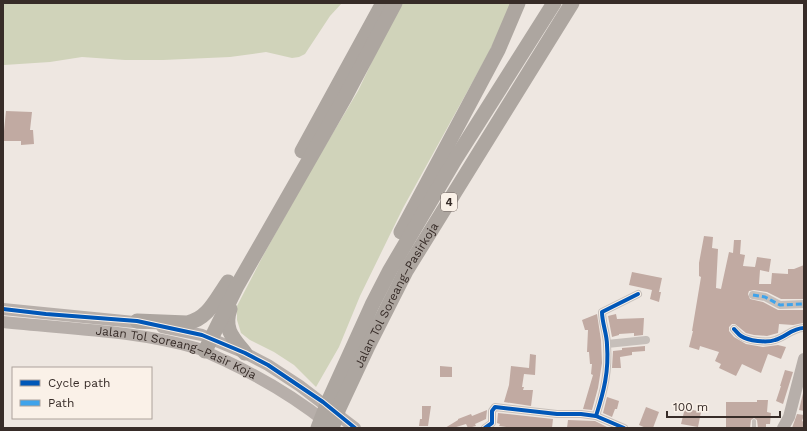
<svg xmlns="http://www.w3.org/2000/svg" width="807" height="431" viewBox="0 0 807 431" font-family="'Work Sans',sans-serif">
	<rect width="100%" height="100%" fill="#eee7e1"/>
	<!-- green -->
	<g fill="#d0d3ba">
		<polygon points="3,3 342,3 330,16 305,54 299,57 292,58 266,52 230,57 163,60 125,60 82,57 50,62 4,65 3,65"/>
		<polygon points="400,3 512,3 488,54 403,208 360,296 339,347 316,387 294,365 274,352 250,340 241,333 237,320 237,306 264,254 309,173 358,91"/>
	</g>
	<!-- building -->
	<g fill="#c1aaa2">
		<polygon points="6,111 32,112 30,130 33,130 34,144 21,145 21,141 3,141"/>
		<polygon points="704,236 713,237 712,248 718,249 716,288 721,289 729,252 733,253 734,240 741,240 740,254 745,255 743,266 755,267 757,257 771,259 769,272 760,270 759,284 771,284 772,273 788,274 788,269 794,269 804,265 804,299 781,299 767,292 754,290 749,291 748,294 750,299 763,302 778,310 804,310 803,323 793,325 779,324 778,333 767,336 754,335 746,333 735,324 732,324 729,327 729,331 734,337 746,344 763,347 778,345 786,347 781,359 768,354 761,373 742,364 736,376 719,368 721,364 715,361 719,352 700,346 699,350 689,347 693,331 692,331 701,277 699,276 699,263"/>
		<polygon points="632,272 662,278 659,292 661,292 659,302 650,299 652,290 629,285"/>
		<polygon points="597,314 601,340 602,363 598,388 592,410 583,409 593,375 591,374 592,364 590,364 589,352 587,352 588,330 585,330 582,320"/>
		<polygon points="616,314 617,319 644,318 643,335 634,336 634,333 619,334 619,335 612,337 608,316"/>
		<polygon points="645,346 645,351 632,352 632,355 620,357 621,368 612,368 613,351 622,350 622,348"/>
		<polygon points="530,354 536,355 535,375 524,374 522,387 524,387 523,390 533,390 531,406 504,402 509,385 511,366 529,368"/>
		<polygon points="440,366 452,367 452,377 440,377"/>
		<polygon points="785,370 793,372 783,404 776,401 781,386 780,386"/>
		<polygon points="804,389 804,411 799,410"/>
		<polygon points="607,397 619,401 617,409 615,409 612,417 603,413"/>
		<polygon points="757,400 768,400 767,412 771,413 770,424 766,424 766,428 758,428 757,420 754,418 751,420 750,428 726,427 726,402 757,402"/>
		<polygon points="422,406 431,406 428,426 419,426 420,419 422,419"/>
		<polygon points="646,407 659,412 653,428 646,428 639,425"/>
		<polygon points="685,408 701,412 698,427 681,424"/>
		<polygon points="487,410 486,419 475,424 476,426 468,428 466,424 453,428 445,428 458,420 458,419 471,414 472,416"/>
		<polygon points="498,413 553,419 552,428 515,428 499,426 500,424 497,423"/>
		<polygon points="797,414 804,415 802,421 804,422 804,428 792,428"/>
		<polygon points="568,420 595,421 607,427 607,428 567,428"/>
	</g>
	<g fill="none" stroke-linecap="round" stroke-linejoin="round">
		<!-- lane -->
		<polyline stroke="#c6bfba" stroke-width="4" points="754,421 754,428"/>
		<!-- street -->
		<g stroke="#c6bfba" stroke-width="8">
			<polyline points="753,295 765,297 780,305 804,304"/>
			<path d="M 734,329 C 736,331 738,334 741,336 C 748,341 767,343 775,340 C 786,337 792,328 804,328"/>
			<polyline points="607,344 646,340"/>
			<path d="M 596,416 C 604,391 609,371 607,345 C 607,334 602,323 602,312 L 638,294"/>
			<polyline points="485,428 492,423 492,411 495,407 557,414 581,414 596,416 624,428"/>
		</g>
		<!-- secondary -->
		<g stroke="#b7afaa" stroke-width="12">
			<polyline points="3,309 144,323"/>
			<path id="s1" d="M 3,322 C 67,329 133,330 196,348 C 206,351 216,357 226,361 C 262,378 297,399 327,423"/>
			<polyline points="162,327 202,335 245,353 268,365 300,386 355,428"/>
			<polyline points="783,428 789,417 804,359"/>
		</g>
		<!-- highway -->
		<g stroke="#ada6a0" stroke-width="15">
			<polyline points="302,151 383,3"/>
			<polyline points="401,232 498,50 518,3"/>
			<path d="M 230,309 C 223,329 233,338 245,353"/>
			<path d="M 137,321 L 187,323 C 208,319 216,299 228,282"/>
			<polyline points="205,351 237,286 345,97 395,3"/>
			<polyline points="318,428 328,402 372,305 390,270 456,158 554,3"/>
			<path id="s2" d="M 332,428 L 339,408 L 368,346 L 406,271 L 572,3"/>
		</g>
		<!-- quiet -->
		<polyline stroke="#3fa3eb" stroke-width="3" stroke-dasharray="6 3" stroke-linecap="butt" points="753,295 765,297 780,305 804,304"/>
		<defs>
			<g id="cycleway">
				<polyline points="3,309 46,314 137,321 202,335 245,353 268,365 323,402 355,428"/>
				<path d="M 734,329 C 736,331 738,334 741,336 C 748,341 767,343 775,340 C 786,337 792,328 804,328"/>
				<path d="M 596,416 C 604,391 609,371 607,345 C 607,334 602,323 602,312 L 638,294"/>
				<polyline points="485,428 492,423 492,411 495,407 557,414 581,414 596,416 624,428"/>
			</g>
		</defs>
		<!-- cycleway casing -->
		<use href="#cycleway" stroke="#faf1e8" stroke-width="6"/>
		<!-- cycleway -->
		<use href="#cycleway" stroke="#0057b8" stroke-width="4"/>
	</g>
	<g text-anchor="middle" dominant-baseline="central" stroke-width="3" stroke-linejoin="round" paint-order="stroke">
		<!-- shield labels -->
		<rect fill="#faf1e8" stroke="#726762" stroke-width="1" x="441" y="193" width="16" height="18" rx="3"/>
		<g font-size="11" font-weight="bold" fill="#372c28">
			<text x="449" y="202">4</text>
		</g>
		<!-- street labels -->
		<g font-size="12" fill="#372c28" stroke="#faf1e8">
			<text stroke="none"><textPath href="#s2" startOffset="148">Jalan Tol Soreang–Pasirkoja</textPath></text>
			<text stroke="none"><textPath href="#s1" startOffset="177">Jalan Tol Soreang–Pasir Koja</textPath></text>
		</g>
	</g>
	<!-- border -->
	<rect width="807" height="431" fill="none" stroke="#372c28" stroke-width="8"/>
	<!-- legend -->
	<rect x="12" y="367" width="140" height="52" fill="#faf1e8" stroke="#aca29b"/>
	<rect x="20" y="380" width="20" height="6" fill="#0057b8" stroke="#aca29b"/>
	<text x="48" y="387" font-size="12" fill="#372c28">Cycle path</text>
	<rect x="20" y="400" width="20" height="6" fill="#3fa3eb" stroke="#aca29b"/>
	<text x="48" y="407" font-size="12" fill="#372c28">Path</text>
	<!-- scale -->
	<path d="M667 411v6h113v-6" fill="none" stroke="#372c28" stroke-width="2"/>
	<text x="673" y="411" font-size="12" fill="#372c28" stroke="#faf1e8" stroke-width="3" paint-order="stroke">100 m</text>
</svg>
